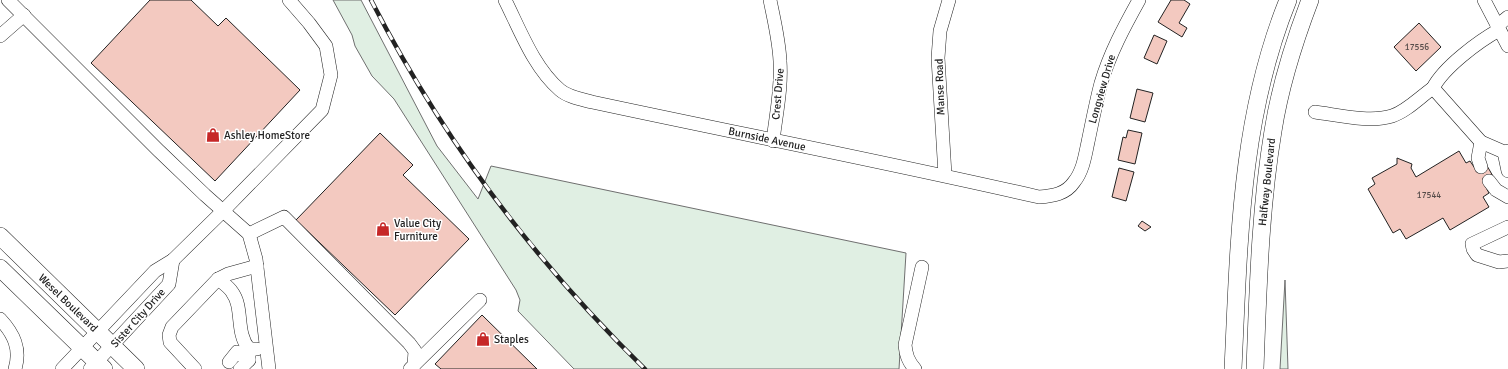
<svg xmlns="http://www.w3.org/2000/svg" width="1508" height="369" viewBox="0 0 1508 369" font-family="Signika,sans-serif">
	<rect width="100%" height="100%" fill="#fff"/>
	<!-- green -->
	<g fill="#e0efe3" stroke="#6f6f6f">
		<polygon points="333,0 361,0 437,146 478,199 491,166 906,253 899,369 574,369 518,311 520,300 516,290 394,99 372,76 355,46 352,35"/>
		<polygon points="1285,280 1288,369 1280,369"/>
	</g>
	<!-- building -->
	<g fill="#f3c9c0" stroke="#222">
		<polygon points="150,0 191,0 218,26 226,18 300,90 215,181 91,63"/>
		<polygon points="1171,0 1184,0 1190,4 1179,23 1187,28 1182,37 1158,22"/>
		<polygon points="1419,23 1441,47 1416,71 1394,47"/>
		<polygon points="1154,35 1167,41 1157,64 1144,58"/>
		<polygon points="1137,89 1153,93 1145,122 1130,118"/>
		<polygon points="1128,130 1142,133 1135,164 1118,160 1123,137 1126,138"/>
		<polygon points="380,133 413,165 403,175 469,239 395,315 296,220"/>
		<polygon points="1459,151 1466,163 1470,161 1476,170 1486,164 1494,178 1484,184 1489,193 1483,197 1489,207 1450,230 1443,218 1406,239 1400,229 1393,233 1368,189 1375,184 1372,178 1397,164 1397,158 1412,164 1411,168 1416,177"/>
		<polygon points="1119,168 1134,172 1126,201 1112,197"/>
		<polygon points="1142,221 1151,227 1145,231 1138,226"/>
		<polygon points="482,315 537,369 441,369 435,364"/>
	</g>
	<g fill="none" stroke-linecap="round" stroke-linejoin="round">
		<defs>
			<g id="minor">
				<polyline points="8,0 158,150 205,195 249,234 256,259 269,369"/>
				<path d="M 505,0 C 520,30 534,68 560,90 C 568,97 581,99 592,102 C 741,134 891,163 1039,197 C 1053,196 1066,194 1074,182 C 1083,171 1085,156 1088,142 C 1092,123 1096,102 1101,83 C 1110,53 1124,27 1139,0"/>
				<path d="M 770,0 C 774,20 779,40 780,61 C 782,88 776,114 773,141"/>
				<polyline points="1484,0 1508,46"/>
				<polyline points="1497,26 1508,17"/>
				<path d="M 1499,30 C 1479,41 1444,67 1433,88 L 1481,142 L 1504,152 L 1508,151"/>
				<polyline points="0,36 24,15"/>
				<path d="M 1315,112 C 1338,115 1370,123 1392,116 C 1407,111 1420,97 1433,88"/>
				<polyline points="1504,152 1508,171"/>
				<polyline points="1481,167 1478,158 1481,142"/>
				<polyline points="945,175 938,58 940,31 949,0"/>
				<polyline points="1489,181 1496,190 1508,197"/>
				<polyline points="1508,227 1472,244 1473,249 1477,255 1499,262 1508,261"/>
				<polyline points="249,234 284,217 409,343 415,351 414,365 410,369"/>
				<path d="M 218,279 C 223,283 229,287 232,292 C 244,308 235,332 249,349"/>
				<path d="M 0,319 C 14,334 21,349 15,369"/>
				<polyline points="229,362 237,352 249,360"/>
				<polyline points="414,365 480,300"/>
				<polyline points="62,369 155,271 173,260 223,211 322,110 331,75 326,46 309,23 289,0"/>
				<polyline points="90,369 169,284 173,260"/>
				<polyline points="195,369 170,342 169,335 172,327 218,279 228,274 257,266"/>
				<polyline points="240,369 249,360 249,349 257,349"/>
				<path d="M 915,369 C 908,361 906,355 905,345 L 922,267"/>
			</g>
			<g id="major">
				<polyline points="0,236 136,369"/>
				<polyline points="0,268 104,369"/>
				<path d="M 1233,369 C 1239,244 1240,118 1288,0"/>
				<path d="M 1255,369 C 1258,289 1260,209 1273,131 C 1280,86 1294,42 1310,0"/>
			</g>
		</defs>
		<!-- minor casing -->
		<use href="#minor" stroke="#222" stroke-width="14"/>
		<!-- major casing -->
		<use href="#major" stroke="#222" stroke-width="18"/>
		<!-- minor -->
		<use href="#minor" stroke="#fff" stroke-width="13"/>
		<!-- major -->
		<use href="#major" stroke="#fff" stroke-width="17"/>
		<defs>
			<path id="rail" d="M 371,0 C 441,136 535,262 645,369"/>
		</defs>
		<!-- rail casing -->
		<use href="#rail" stroke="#222" stroke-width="4.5"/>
		<!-- rail -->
		<use href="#rail" stroke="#fff" stroke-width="3" stroke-dasharray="9" stroke-linecap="butt"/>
	</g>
	<!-- icons -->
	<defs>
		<symbol id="shop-bare" viewBox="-9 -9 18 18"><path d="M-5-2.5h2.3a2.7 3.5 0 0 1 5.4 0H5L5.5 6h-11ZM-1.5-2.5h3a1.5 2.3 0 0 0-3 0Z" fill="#c62828" stroke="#fff" stroke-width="2.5" paint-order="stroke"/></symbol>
	</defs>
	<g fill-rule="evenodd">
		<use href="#shop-bare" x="203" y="125" width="20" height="20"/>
		<use href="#shop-bare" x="373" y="219" width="20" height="20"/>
		<use href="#shop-bare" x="473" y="329" width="20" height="20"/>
	</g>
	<g text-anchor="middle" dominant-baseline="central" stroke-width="3" stroke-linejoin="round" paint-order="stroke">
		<!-- number labels -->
		<g font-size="9" fill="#564c4a">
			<text x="1417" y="47">17556</text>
			<text x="1429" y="195">17544</text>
		</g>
		<!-- street labels -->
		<g font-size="11" fill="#222" stroke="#fff">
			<text transform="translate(940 87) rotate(-92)">Manse Road</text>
			<text transform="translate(1102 89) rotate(-74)">Longview Drive</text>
			<text transform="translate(778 94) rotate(-85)">Crest Drive</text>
			<text transform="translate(767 139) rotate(12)">Burnside Avenue</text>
			<text transform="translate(1267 182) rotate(-84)">Halfway Boulevard</text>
			<text transform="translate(68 303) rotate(44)">Wesel Boulevard</text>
			<text transform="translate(138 318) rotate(-48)">Sister City Drive</text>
		</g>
		<!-- poi labels -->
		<g font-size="11" fill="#222" stroke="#fff" text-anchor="start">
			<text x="224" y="135">Ashley HomeStore</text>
			<text x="394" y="223">Value City<tspan x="394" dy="13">Furniture</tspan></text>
			<text x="494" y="339">Staples</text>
		</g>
	</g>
</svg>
